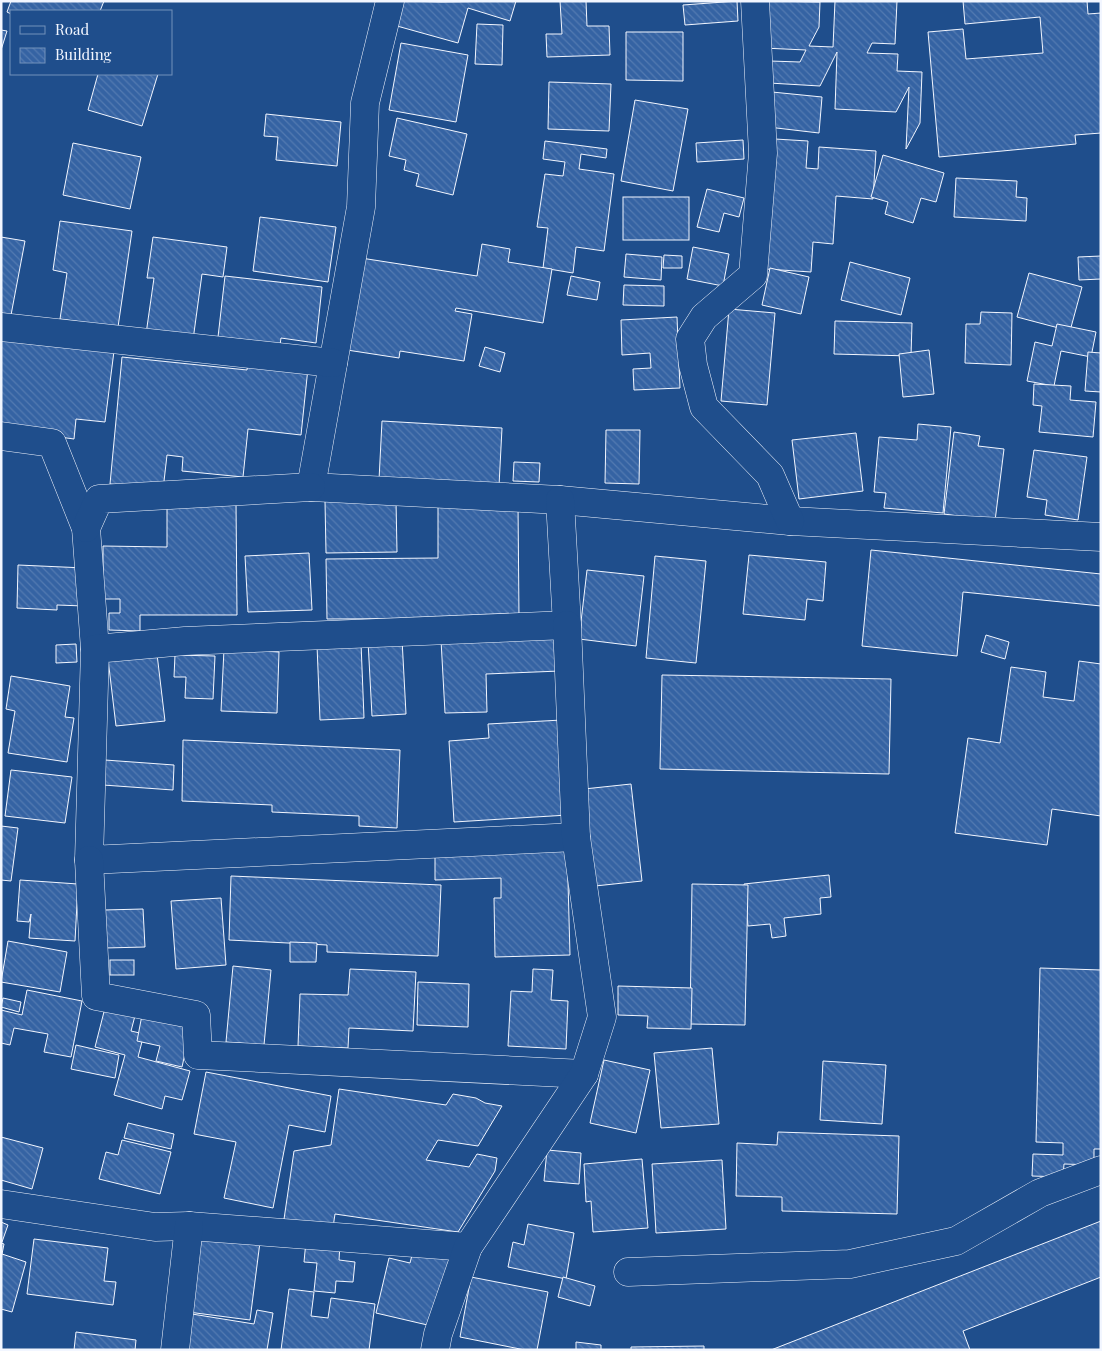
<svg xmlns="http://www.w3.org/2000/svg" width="1102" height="1351" viewBox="0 0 1102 1351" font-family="'Playfair Display',serif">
	<defs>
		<pattern id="building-back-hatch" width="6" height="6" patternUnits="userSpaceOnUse" patternTransform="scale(1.25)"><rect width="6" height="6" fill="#3563a3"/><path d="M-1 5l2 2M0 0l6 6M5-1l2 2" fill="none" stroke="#537ab1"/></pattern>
	</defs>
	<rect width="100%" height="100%" fill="#1f4e8c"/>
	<!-- building -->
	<g fill="url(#building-back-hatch)" stroke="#f2f6ff">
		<polygon points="11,1 104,1 100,11 11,11 11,14 7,12"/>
		<polygon points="404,1 441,2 516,1 510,21 468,8 458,43 397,26"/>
		<polygon points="560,1 586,1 587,26 609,26 610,55 547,57 546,34 562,34"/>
		<polygon points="737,1 738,21 685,25 683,5"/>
		<polygon points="765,1 820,2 819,27 809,46 833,47 835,1 897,1 895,44 872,43 867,53 898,54 897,71 922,72 920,123 906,149 909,87 896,112 835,109 837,52 820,86 769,83 770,61 800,62 806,50 763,48"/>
		<polygon points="963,1 1087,1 1088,14 1101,13 1101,133 1075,135 1076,144 939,157 928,32 963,29 966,59 1043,53 1040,17 965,24"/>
		<polygon points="477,24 503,25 502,65 475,64"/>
		<polygon points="1,30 7,31 1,50"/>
		<polygon points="626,32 683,32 683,81 626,80"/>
		<polygon points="401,43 468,55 456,122 389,110"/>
		<polygon points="98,74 158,74 142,126 88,110"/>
		<polygon points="549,82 611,84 609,131 548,129"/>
		<polygon points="772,92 822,97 819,133 768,127"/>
		<polygon points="635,100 688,109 673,191 621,181"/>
		<polygon points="266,114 341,122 337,166 276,160 278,137 264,136"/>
		<polygon points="397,118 467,134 453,195 416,186 419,174 404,170 406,160 389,156"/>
		<polygon points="775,139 808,141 806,168 818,169 819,147 876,151 873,199 836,196 833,244 813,242 811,272 766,269"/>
		<polygon points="743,140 744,159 697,162 696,143"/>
		<polygon points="545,141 607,149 606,158 581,154 579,169 614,174 604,251 576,247 573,273 543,268 548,228 537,227 545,174 563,176 565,162 543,159"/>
		<polygon points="73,143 141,157 130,209 63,195"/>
		<polygon points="883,155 944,173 936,202 921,198 913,223 885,214 888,202 871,197"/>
		<polygon points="956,178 1017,181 1016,197 1027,198 1026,221 954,217"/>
		<polygon points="707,189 744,198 739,217 724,213 719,232 697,227"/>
		<rect x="623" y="197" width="66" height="43"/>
		<polygon points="260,217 336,227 328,282 253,271"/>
		<polygon points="60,221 132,231 118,327 60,319 67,273 53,270"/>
		<polygon points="1,237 25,241 11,315 1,313"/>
		<polygon points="153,237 227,247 223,277 202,274 193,340 146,334 154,278 147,278"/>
		<polygon points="482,244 510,249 508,262 552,269 543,323 456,308 455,311 472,314 464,361 400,351 399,358 347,350 361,258 477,276"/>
		<polygon points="693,247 729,254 723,286 687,279"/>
		<polygon points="626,254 662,257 661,280 624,277"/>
		<polygon points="664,255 682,256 682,268 663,268"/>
		<polygon points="1101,256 1101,279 1079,280 1078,257"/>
		<polygon points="850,262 910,278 901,315 841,300"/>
		<polygon points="770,268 809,277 801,314 762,305"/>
		<polygon points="1029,273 1082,287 1070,331 1017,317"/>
		<polygon points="225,276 322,287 316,343 281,338 280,345 218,337"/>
		<polygon points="571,276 600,282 597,300 567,295"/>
		<polygon points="624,285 664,286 664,306 623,305"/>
		<polygon points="729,309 775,313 767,405 721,401"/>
		<polygon points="981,312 1012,313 1011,365 965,363 966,324 980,324"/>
		<polygon points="677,317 680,388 634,390 633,369 651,368 650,353 622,355 621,320"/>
		<polygon points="835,321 912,323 911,356 834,354"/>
		<polygon points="1057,324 1096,332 1091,357 1061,351 1054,386 1027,381 1035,342 1052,346"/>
		<polygon points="1,336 114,351 105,422 76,419 74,439 1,429"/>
		<polygon points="485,347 505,353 500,372 479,366"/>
		<polygon points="929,350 934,394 903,397 899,354"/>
		<polygon points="1088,352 1101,353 1101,392 1085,391"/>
		<polygon points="122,357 247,370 248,361 308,368 301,435 248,429 243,477 182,471 183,457 167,455 163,490 110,484"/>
		<polygon points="1034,384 1071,386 1070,400 1096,402 1093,437 1039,432 1042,406 1033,405"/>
		<polygon points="382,421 502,428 499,486 379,480"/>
		<polygon points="918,424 951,427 943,513 884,508 886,493 874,492 879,437 917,440"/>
		<polygon points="606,430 640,430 639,484 605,483"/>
		<polygon points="954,432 980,436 978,446 1004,449 995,521 944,514"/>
		<polygon points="856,433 863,491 799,499 792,440"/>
		<polygon points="1034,450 1087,457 1078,520 1045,515 1047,500 1027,497"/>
		<polygon points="514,462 540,463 539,482 513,481"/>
		<polygon points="167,499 236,500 237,615 140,615 140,631 109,630 109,613 120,613 120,599 103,599 103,546 167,547"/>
		<polygon points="396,500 397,552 326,553 325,501"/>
		<polygon points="518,503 519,618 327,619 326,559 438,558 438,504"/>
		<polygon points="871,550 1101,574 1101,606 963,592 957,656 862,646"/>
		<polygon points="309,553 312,610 248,612 245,556"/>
		<polygon points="749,555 826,562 823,601 807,599 805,620 743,614"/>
		<polygon points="655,556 706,561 696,663 646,658"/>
		<polygon points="18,565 85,568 84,606 57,605 57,610 17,608"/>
		<polygon points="587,570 644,576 636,646 579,639"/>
		<polygon points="986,635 1009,642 1005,659 981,652"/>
		<polygon points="559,636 560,671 486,674 487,712 445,713 441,640"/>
		<polygon points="402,639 406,714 372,716 368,641"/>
		<polygon points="361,643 364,718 320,720 317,645"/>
		<polygon points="76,644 77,662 56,663 56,645"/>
		<polygon points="224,649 279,652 277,713 221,711"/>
		<polygon points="157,654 165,721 116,726 108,659"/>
		<polygon points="175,655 215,656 213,699 185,698 186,677 174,677"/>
		<polygon points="1079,661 1101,664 1101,816 1052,809 1047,845 955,833 968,738 1000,743 1011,667 1046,672 1043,697 1074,701"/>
		<polygon points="662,675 891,679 889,774 660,769"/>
		<polygon points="11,676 70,686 65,717 74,718 67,762 8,753 15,711 6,709"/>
		<polygon points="562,720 568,815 454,822 449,741 489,738 488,724"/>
		<polygon points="183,740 400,750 397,828 359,826 359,816 272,812 272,805 182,801"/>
		<polygon points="105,760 174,765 173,790 103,785"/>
		<polygon points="11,770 72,777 65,823 5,816"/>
		<polygon points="631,784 642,881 595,886 584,789"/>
		<polygon points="1,826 18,828 11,881 1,880"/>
		<polygon points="567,845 570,955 495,957 494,898 501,898 501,878 435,880 435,847"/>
		<polygon points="829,875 831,897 820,898 821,914 784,918 786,936 772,938 770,924 748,926 744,884"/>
		<polygon points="231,876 441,885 438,956 327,952 327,945 229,940"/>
		<polygon points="20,880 78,884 75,941 29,938 31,914 29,922 17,921"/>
		<polygon points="692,884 748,885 745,1025 690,1024"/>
		<polygon points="221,898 226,965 176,969 171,901"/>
		<polygon points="143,909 145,947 105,948 104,910"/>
		<polygon points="8,941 67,952 60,992 1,982"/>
		<polygon points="290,942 317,943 316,962 290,962"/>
		<rect x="110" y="960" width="24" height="15"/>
		<polygon points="233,966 271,970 264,1045 226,1042"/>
		<polygon points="1040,968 1101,970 1101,1149 1094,1149 1094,1165 1064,1164 1063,1177 1032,1176 1033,1154 1063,1155 1063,1143 1036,1142"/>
		<polygon points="350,969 416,972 413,1031 349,1028 348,1048 298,1046 300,994 348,995"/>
		<polygon points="533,969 553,970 551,1000 568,1001 566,1049 508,1046 511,991 532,992"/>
		<polygon points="418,982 469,984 468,1027 417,1025"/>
		<polygon points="618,986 692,988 691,1029 647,1028 648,1016 618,1015"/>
		<polygon points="27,990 82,1001 71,1057 44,1052 48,1034 14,1028 10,1045 1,1043 1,1010 22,1015"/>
		<polygon points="3,998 21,1002 19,1012 1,1007"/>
		<polygon points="106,1004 136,1012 131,1031 144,1034 138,1057 190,1071 182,1100 165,1096 162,1109 114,1095 125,1055 95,1047"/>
		<polygon points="142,1015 191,1026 182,1067 156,1061 160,1046 137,1041"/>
		<polygon points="76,1045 119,1055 115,1078 71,1069"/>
		<polygon points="712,1048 719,1124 661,1128 654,1053"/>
		<polygon points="604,1060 650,1070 636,1133 590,1123"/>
		<polygon points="823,1061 886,1065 882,1124 820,1120"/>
		<polygon points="206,1072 331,1096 325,1132 289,1125 273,1208 224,1198 236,1142 194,1134"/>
		<polygon points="339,1089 446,1105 453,1094 476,1098 485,1103 502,1106 478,1146 438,1140 426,1160 469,1167 477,1154 497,1158 495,1171 458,1232 335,1214 332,1234 283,1226 294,1151 331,1145"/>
		<polygon points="128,1123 174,1134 171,1149 124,1138"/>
		<polygon points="778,1132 899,1136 897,1214 782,1211 782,1197 736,1196 737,1143 777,1145"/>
		<polygon points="1,1137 43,1148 32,1189 1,1180"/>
		<polygon points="122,1140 171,1152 160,1194 99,1179 106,1152 118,1155"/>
		<polygon points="547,1150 581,1153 579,1184 544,1181"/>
		<polygon points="642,1159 648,1228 593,1232 591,1201 586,1202 584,1164"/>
		<polygon points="722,1160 726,1229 656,1233 652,1164"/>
		<polygon points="1101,1221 1101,1277 963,1331 970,1350 771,1350"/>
		<polygon points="1,1222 8,1225 2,1242 1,1241"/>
		<polygon points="528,1224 574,1233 566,1279 508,1267 513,1242 524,1245"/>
		<polygon points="197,1234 260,1242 250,1320 188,1312"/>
		<polygon points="34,1239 108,1248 104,1281 116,1282 113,1305 27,1294"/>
		<polygon points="306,1241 340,1245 339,1260 355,1262 353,1282 336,1281 335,1293 314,1291 317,1263 304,1262"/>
		<polygon points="1,1243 4,1244 2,1254 26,1262 12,1312 1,1309"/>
		<polygon points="413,1251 451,1260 436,1327 376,1313 389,1258 410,1263"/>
		<polygon points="471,1277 548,1292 537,1350 525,1350 460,1337"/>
		<polygon points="563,1277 595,1286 590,1306 558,1297"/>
		<polygon points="289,1289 314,1292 311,1316 328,1318 331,1298 375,1304 369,1350 281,1350"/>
		<polygon points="257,1310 273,1313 267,1350 187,1350 192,1314 254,1324"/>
		<polygon points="76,1332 136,1340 135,1350 74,1350"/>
		<polygon points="576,1342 601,1345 601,1350 576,1350"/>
		<polygon points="704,1346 704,1350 631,1350 631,1347"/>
	</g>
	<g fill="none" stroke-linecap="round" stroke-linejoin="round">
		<defs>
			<g id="street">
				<polyline points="390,1 365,103 361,207 311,487 560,500 790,521 1101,537"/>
				<polyline points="755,1 763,153 753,275 704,317 690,339 693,365 704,407 770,475 790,521"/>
				<polyline points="1,327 333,363"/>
				<polyline points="1,436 52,443 86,528 95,649"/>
				<polyline points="560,500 567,625 185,641 95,649 89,860 576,837"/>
				<polyline points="86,528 99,499 311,487"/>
				<polyline points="89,860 96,996 196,1015 198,1055 584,1074"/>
				<polyline points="1,1204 155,1227 189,1226 468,1247"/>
				<polyline points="628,1272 850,1264 956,1241 1040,1193 1101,1170"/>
				<polyline points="175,1350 189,1226"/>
				<polyline points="435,1350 438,1334 468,1247 584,1074 602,1017 576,837 567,625"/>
			</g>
		</defs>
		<!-- street casing -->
		<use href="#street" stroke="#f2f6ff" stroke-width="29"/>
		<!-- street -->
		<use href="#street" stroke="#1f4e8c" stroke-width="28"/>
	</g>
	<!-- border -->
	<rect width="1102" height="1351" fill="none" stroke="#f2f6ff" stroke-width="5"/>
	<!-- legend -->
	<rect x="10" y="10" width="162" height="65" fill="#1f4e8c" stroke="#7391ba"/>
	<rect x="20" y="26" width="25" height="8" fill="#1f4e8c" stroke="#7391ba"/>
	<text x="55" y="35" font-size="15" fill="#f2f6ff">Road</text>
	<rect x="20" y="48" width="25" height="15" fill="url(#building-back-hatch)" stroke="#7391ba"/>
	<text x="55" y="60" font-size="15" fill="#f2f6ff">Building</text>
</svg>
